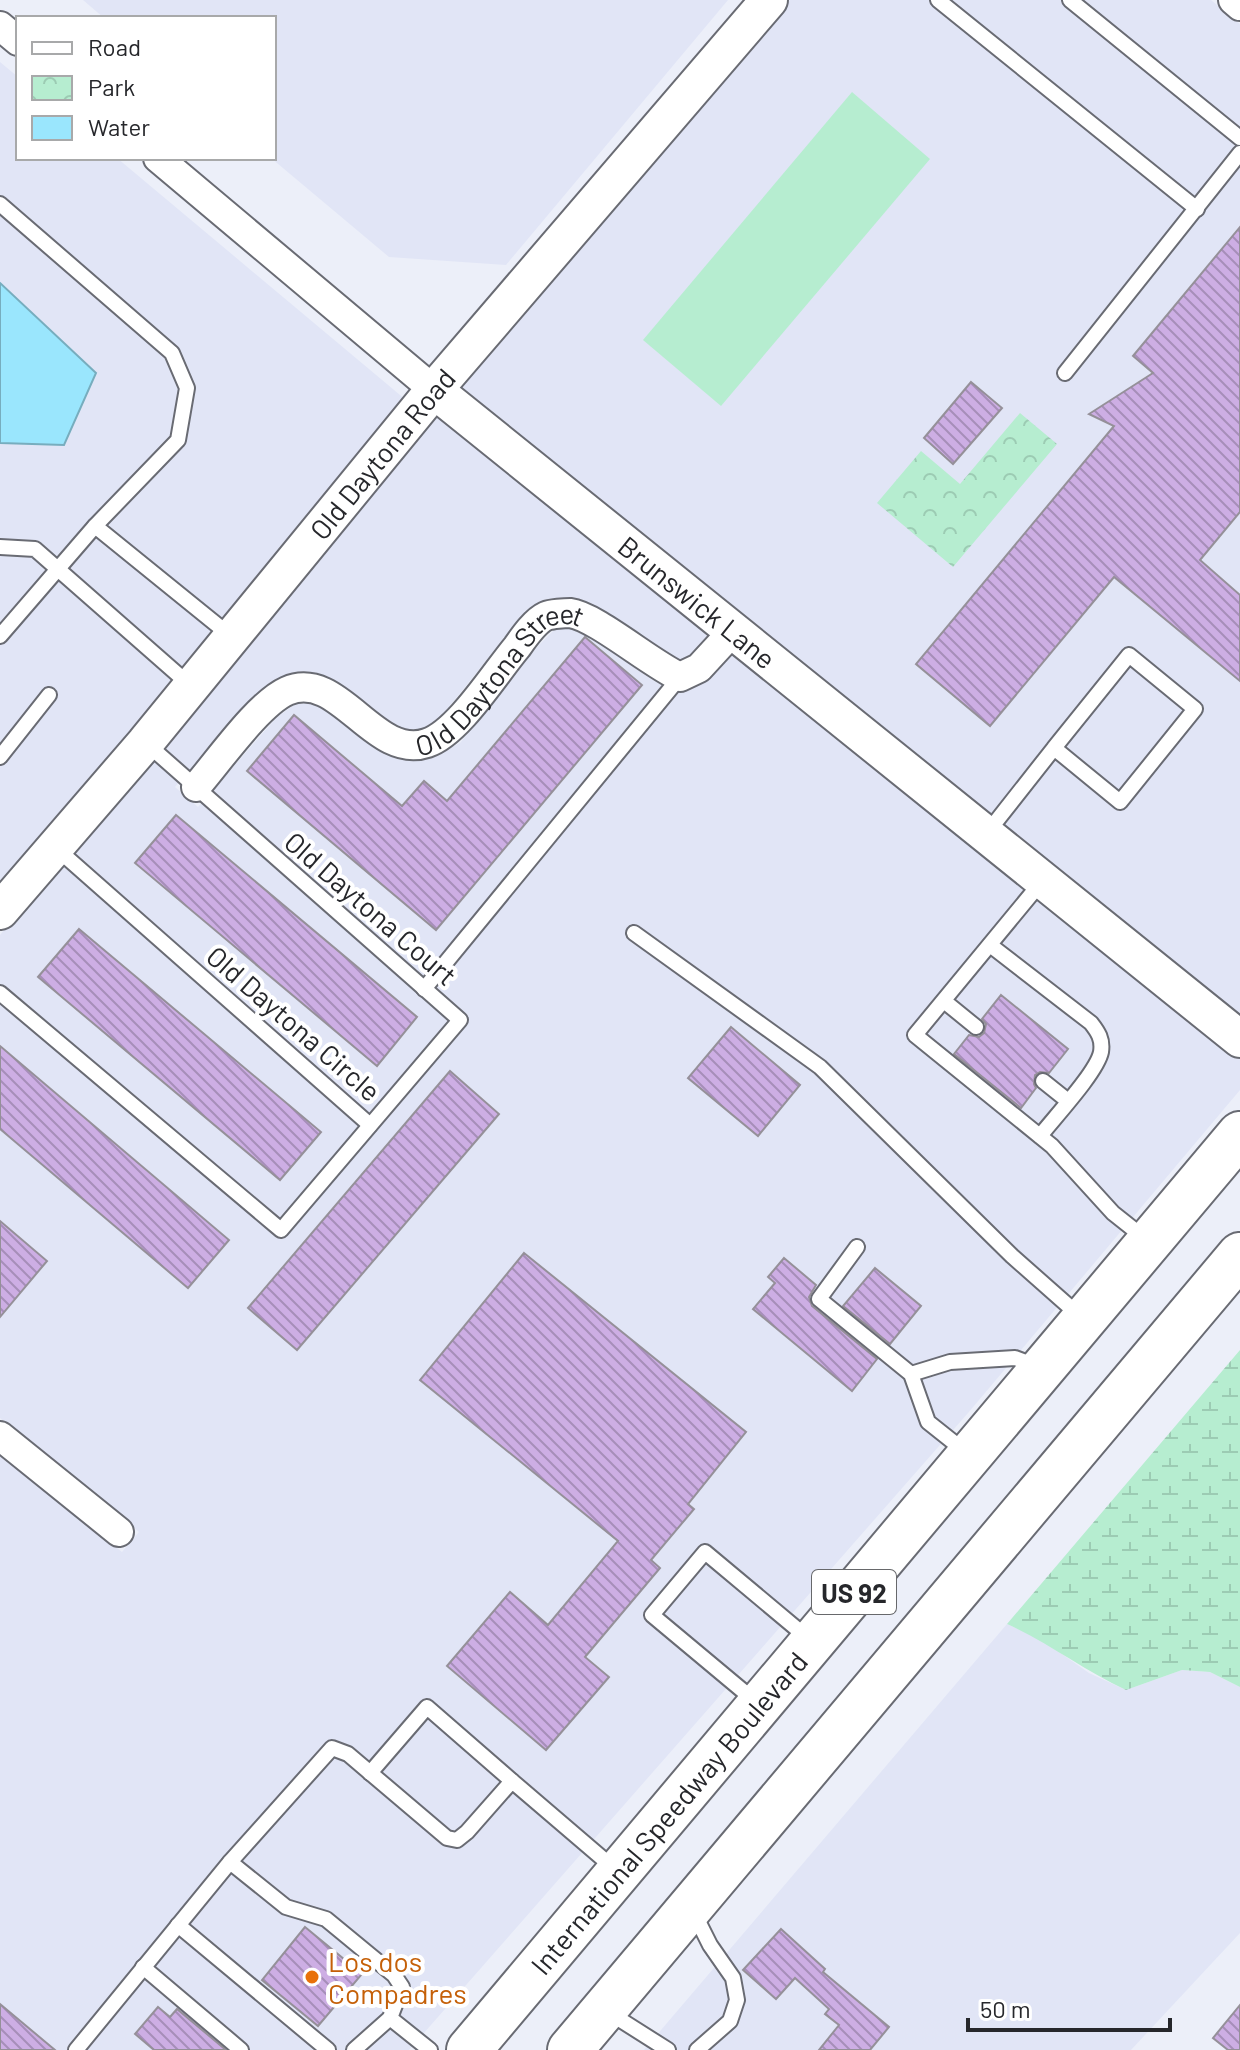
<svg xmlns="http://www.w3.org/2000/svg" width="1240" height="2050" viewBox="0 0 1240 2050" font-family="Barlow,sans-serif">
	<defs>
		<pattern id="wetland-marsh" width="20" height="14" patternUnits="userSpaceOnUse" patternTransform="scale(2)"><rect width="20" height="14" fill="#b6edd0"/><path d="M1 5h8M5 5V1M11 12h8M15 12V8" fill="none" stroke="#9ccbb3"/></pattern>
		<pattern id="park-crowns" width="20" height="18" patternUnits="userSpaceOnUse" patternTransform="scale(2)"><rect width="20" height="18" fill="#b6edd0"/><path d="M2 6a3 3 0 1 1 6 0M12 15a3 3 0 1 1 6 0" fill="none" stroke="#9ccbb3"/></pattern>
		<pattern id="building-back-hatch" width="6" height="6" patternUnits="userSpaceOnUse" patternTransform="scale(2)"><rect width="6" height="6" fill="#cdaee4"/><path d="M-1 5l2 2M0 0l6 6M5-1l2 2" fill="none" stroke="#a68eb9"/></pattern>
	</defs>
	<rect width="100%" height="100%" fill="#eceff9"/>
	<!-- built -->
	<g fill="#e1e5f6">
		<polygon points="83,0 728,0 506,265 389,257 271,158 274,158 274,18 104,18"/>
		<polygon points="790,0 1211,0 1240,24 1240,1022 456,389"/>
		<polygon points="0,62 18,77 18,158 117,158 406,400 134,732 0,887 0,443 64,445 96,374 0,283"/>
		<polygon points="438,410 713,630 689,656 678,661 613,619 577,600 543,601 513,627 437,722 420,730 398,729 331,679 309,674 285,675 254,696 175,787 198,807 276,718 295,704 307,703 323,707 393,757 428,759 460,743 537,647 554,630 570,628 599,643 654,681 675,691 687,690 707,681 737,650 1240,1057 1240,1090 968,1413 409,2050 0,2050 0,1454 122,1552 139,1532 0,1418 0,935 157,753"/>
		<polygon points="1007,1624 1042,1640 1089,1673 1126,1690 1182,1670 1210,1672 1240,1687 1240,1933 1131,2050 644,2050"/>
	</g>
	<!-- grass -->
	<polygon fill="#b6edd0" points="852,92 930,159 721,406 643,340"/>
	<!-- wetland -->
	<path fill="url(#wetland-marsh)" d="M 1240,1350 L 1240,1687 L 1210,1672 L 1182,1670 L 1126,1690 C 1085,1671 1049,1643 1007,1624 Z"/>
	<!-- park -->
	<polygon fill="url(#park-crowns)" points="1020,413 1057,444 953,567 877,503 921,451 960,484"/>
	<!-- water -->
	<polygon fill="#9ae6fd" stroke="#77adbe" stroke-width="2" points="0,283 96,373 64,445 0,443"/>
	<!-- building -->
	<g fill="url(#building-back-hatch)" stroke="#959099" stroke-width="2">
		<polygon points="1240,227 1240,512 1200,560 1240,595 1240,681 1114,577 990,726 916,664 1114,426 1089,414 1153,373 1133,356"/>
		<polygon points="971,382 1002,408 953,464 924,438"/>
		<polygon points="585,637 642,685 436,930 247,771 294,715 402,806 424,781 447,801"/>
		<polygon points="176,815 417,1017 377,1066 135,863"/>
		<polygon points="79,929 321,1132 280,1180 38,977"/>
		<polygon points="1001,995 1068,1049 1049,1073 1040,1072 1035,1075 1034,1084 1036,1088 1021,1108 954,1054 969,1035 979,1037 984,1033 986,1024 982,1019"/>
		<polygon points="731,1027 800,1085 758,1136 688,1078"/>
		<polygon points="0,1046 229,1240 188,1288 0,1129"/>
		<polygon points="450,1071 499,1114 297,1350 248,1308"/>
		<polygon points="0,1221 47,1261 0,1317"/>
		<polygon points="524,1253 746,1432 688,1504 694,1509 651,1560 660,1568 585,1657 609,1677 546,1750 447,1666 510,1592 548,1625 618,1541 420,1380"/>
		<polygon points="784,1258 816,1285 809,1297 812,1306 877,1359 852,1391 753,1309 775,1283 768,1277"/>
		<polygon points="875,1268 921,1306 890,1344 843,1306"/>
		<polygon points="305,1927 362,1974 318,2026 262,1980"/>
		<polygon points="781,1929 825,1969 823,1972 889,2027 870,2050 819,2050 839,2025 825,2014 829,2009 795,1978 776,1999 743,1970"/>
		<polygon points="0,2004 55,2050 0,2050"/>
		<polygon points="1240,2005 1240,2050 1228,2050 1213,2038"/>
		<polygon points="158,2007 170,2017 177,2009 226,2050 154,2050 135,2034"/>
	</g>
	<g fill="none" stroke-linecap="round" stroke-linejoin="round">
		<defs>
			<g id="service">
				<polyline points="938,0 1197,209"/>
				<polyline points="1070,0 1240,138"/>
				<polyline points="0,204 172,353 187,388 178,440 95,526 232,637"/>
				<polyline points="1065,373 1240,153"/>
				<polyline points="0,547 35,549 191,686"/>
				<polyline points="0,636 95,526"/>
				<polyline points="0,757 49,695"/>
				<polyline points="987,833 1054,748 1120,802 1195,709 1129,655 1054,748"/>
				<polyline points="56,848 370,1125"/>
				<polyline points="1043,880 915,1035 1052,1146 1113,1213 1147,1240"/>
				<polyline points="634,933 820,1067 1012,1256 1081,1317"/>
				<path d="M 990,945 L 1091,1023 C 1098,1032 1103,1039 1101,1052 C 1097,1072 1054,1118 1040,1136"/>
				<polyline points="424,989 680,677"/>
				<polyline points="0,993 281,1230 460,1020 146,743"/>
				<polyline points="944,1001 976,1027"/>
				<polyline points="1043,1081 1068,1101"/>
				<polyline points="857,1247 819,1299 911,1374 928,1422 967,1453"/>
				<polyline points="911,1374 950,1362 1015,1358 1039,1367"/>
				<polyline points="755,1701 652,1615 705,1552 809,1639"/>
				<polyline points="370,1773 427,1707 512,1781"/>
				<polyline points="230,1862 332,1748 348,1754 447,1838 457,1840 467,1832 512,1781 616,1870"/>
				<polyline points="693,1911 710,1945 733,1978 737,2000 730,2021 697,2050"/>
				<polyline points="178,1925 328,2050"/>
				<polyline points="143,1967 241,2050"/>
				<polyline points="608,2012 668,2050"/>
				<polyline points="76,2050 230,1862 286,1907 326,1919 394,1975 402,1987 390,2018 430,2050"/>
				<polyline points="354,2050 390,2018"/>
			</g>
			<g id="minor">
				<polyline points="1233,0 1240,6"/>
				<polyline points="0,26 18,41"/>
				<polyline points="158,158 434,390"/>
				<path id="s1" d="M 196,787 C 218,762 258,704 287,691 C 339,668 374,761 427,743 C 458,733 495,673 517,647 C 524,637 535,621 546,616 C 551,614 565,613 570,613 C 595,616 651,664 680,677 L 699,668 L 734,630"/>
				<polyline points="0,1436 119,1532"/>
			</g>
			<g id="tertiary">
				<path id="s2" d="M 434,390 L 1240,1039"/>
				<path id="s3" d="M 0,911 L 145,743 L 434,390 L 769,0"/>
			</g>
			<g id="primary">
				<path id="s4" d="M 469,2050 L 1240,1134"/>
				<polyline points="570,2050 1240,1255"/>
			</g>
		</defs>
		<!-- service casing -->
		<use href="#service" stroke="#696b73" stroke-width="18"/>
		<!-- minor casing -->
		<use href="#minor" stroke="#696b73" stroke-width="32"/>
		<!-- tertiary casing -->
		<use href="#tertiary" stroke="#696b73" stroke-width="40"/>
		<!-- primary casing -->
		<use href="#primary" stroke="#696b73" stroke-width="48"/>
		<!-- service -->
		<use href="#service" stroke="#fff" stroke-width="14"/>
		<!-- minor -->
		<use href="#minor" stroke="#fff" stroke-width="28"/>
		<!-- tertiary -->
		<use href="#tertiary" stroke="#fff" stroke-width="36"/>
		<!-- primary -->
		<use href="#primary" stroke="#fff" stroke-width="44"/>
	</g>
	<!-- markers -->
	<circle fill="#e8710a" stroke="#fff" stroke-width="3" cx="312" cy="1977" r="8"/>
	<g text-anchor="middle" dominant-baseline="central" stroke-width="8" stroke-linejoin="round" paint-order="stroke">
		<!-- shield labels -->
		<rect fill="#fff" stroke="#67686b" stroke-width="2" x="812" y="1570" width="84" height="44" rx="6"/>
		<g font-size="26" font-weight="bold" fill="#26272b">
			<text x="854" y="1592">US 92</text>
		</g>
		<!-- street labels -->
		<g font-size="28" fill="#26272b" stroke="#fff">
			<text stroke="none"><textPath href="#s3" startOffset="596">Old Daytona Road</textPath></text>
			<text stroke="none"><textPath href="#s2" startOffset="338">Brunswick Lane</textPath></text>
			<text stroke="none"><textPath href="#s1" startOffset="392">Old Daytona Street</textPath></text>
			<text transform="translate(371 908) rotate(41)">Old Daytona Court</text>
			<text transform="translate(294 1023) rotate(41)">Old Daytona Circle</text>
			<text stroke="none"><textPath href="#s4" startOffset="310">International Speedway Boulevard</textPath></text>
		</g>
		<!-- food labels -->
		<g font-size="28" fill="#c56008" stroke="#fff" text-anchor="start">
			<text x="328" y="1961">Los dos<tspan x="328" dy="32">Compadres</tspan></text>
		</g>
	</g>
	<!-- legend -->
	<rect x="16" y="16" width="260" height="144" fill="#ffffff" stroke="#a8a9aa" stroke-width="2"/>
	<rect x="32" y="42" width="40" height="12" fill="#ffffff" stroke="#a8a9aa" stroke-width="2"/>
	<text x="88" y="56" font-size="24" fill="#26272b">Road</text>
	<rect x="32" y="76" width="40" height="24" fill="url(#park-crowns)" stroke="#a8a9aa" stroke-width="2"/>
	<text x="88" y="96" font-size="24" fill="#26272b">Park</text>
	<rect x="32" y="116" width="40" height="24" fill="#9ae6fd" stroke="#a8a9aa" stroke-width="2"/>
	<text x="88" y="136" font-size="24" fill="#26272b">Water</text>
	<!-- scale -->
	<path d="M968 2018v12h202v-12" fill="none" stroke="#26272b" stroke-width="4"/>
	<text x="980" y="2018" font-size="24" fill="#26272b" stroke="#ffffff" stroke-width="6" paint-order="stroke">50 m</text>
</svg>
